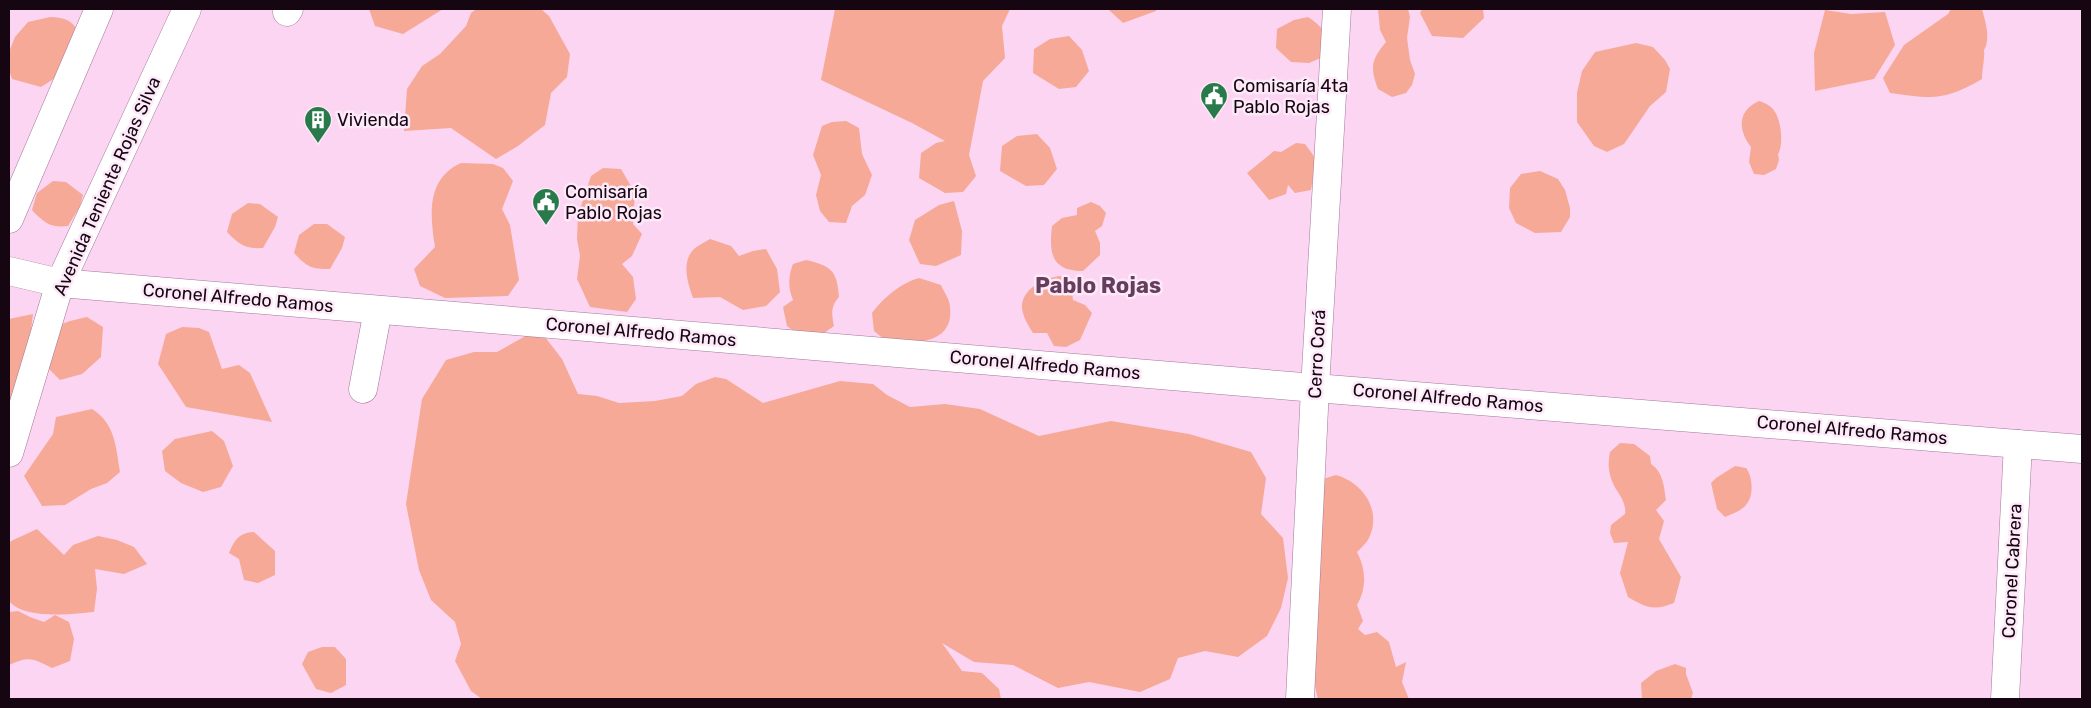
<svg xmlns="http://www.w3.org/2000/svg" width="2091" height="708" viewBox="0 0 2091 708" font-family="Rubik,sans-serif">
	<rect width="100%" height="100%" fill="#fcd5f3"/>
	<!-- green -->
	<g fill="#f6a996">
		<polygon points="369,9 443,9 403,34 375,26"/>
		<polygon points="476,9 541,9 549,16 570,54 567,77 551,93 545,125 518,146 496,159 451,128 404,131 407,89 422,66 440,54 466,26 471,13"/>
		<polygon points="835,9 1010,9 1002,26 1005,58 983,81 969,155 976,176 963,192 945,193 919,178 921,153 936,143 945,141 912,123 821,80"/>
		<polygon points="1108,9 1156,9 1156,11 1123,23"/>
		<path d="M 1378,9 L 1408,9 L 1410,17 L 1407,38 L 1410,60 L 1415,74 L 1412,85 L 1406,93 L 1392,97 L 1378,89 C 1370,67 1371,60 1386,42 L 1380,30 Z"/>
		<polygon points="1422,9 1483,9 1484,18 1463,38 1432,36 1420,13"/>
		<path d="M 1951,9 L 1982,9 C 1985,20 1991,39 1984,50 C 1985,59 1982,69 1982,79 C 1944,101 1932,99 1890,93 L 1883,78 L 1904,45 L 1948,14 Z"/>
		<polygon points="1825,10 1851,14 1885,12 1895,45 1874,79 1815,91 1814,53"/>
		<path d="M 50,17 C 81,17 81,37 80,62 L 41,87 L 12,79 L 9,70 L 9,52 L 15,37 L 28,22 Z"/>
		<path d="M 1308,17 C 1327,30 1326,34 1325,56 L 1309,63 L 1291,62 L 1276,48 L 1277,29 L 1294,20 Z"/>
		<polygon points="1069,36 1082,50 1089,71 1076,87 1059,89 1033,73 1034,49 1050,39"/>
		<polygon points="1636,43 1653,47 1665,60 1670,69 1666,92 1650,106 1624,144 1607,152 1594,146 1577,122 1577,93 1582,71 1595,52"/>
		<path d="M 1759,101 C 1765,103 1772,106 1775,112 C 1781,121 1784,145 1778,154 L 1779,160 L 1776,169 L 1764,175 L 1754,174 L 1749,162 L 1751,147 C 1738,130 1737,111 1759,101 Z"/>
		<polygon points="846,121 859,128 862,154 872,175 865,195 852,206 846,223 829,222 820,211 816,195 821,175 813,155 822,126 832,122"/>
		<polygon points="1037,134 1050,148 1057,169 1044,185 1026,186 1000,171 1002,146 1017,136"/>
		<polygon points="1296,143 1305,144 1316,159 1311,190 1295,193 1288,185 1286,194 1269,200 1247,173 1274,151 1281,152"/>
		<path d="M 461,163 L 493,164 L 503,168 L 513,181 L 502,209 L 510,225 L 519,280 L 508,296 L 445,298 L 420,286 L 414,269 L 435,247 C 430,215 426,179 461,163 Z"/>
		<polygon points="603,168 621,169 635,193 633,224 642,234 632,256 622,264 633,277 636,299 627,312 590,307 577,279 580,256 577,239 578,215 591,176"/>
		<polygon points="1540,171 1558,179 1565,190 1570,208 1570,217 1561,232 1535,233 1516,223 1509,208 1510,188 1521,174"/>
		<path d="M 53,181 L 66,182 L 83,195 L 80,206 L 68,226 C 51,228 44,223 32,210 L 37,193 Z"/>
		<polygon points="954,201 962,231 961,255 936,266 920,264 909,240 915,220 939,205"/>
		<path d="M 1091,202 L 1100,206 L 1106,213 L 1102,226 L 1095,231 L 1100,243 L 1100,255 L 1083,271 C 1051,271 1049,253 1052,226 L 1062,218 L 1077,215 L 1077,208 Z"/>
		<path d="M 248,203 L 260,204 L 278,217 L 275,227 L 263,248 C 246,249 239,245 227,232 L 232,214 Z"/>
		<path d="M 314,224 L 327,224 L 345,237 L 342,248 L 330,269 C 311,269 307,267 294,253 L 299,235 Z"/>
		<path d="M 710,239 L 731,246 L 739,256 L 753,251 L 766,249 L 777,269 L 780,292 L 766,306 L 743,310 L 720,297 L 693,298 C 688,284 681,263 693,250 C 697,246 705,242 710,239 Z"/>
		<path d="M 806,260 C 832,266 837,271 839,297 C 830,307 832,314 834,326 C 812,342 808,342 787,326 L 783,307 L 793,300 C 788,288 788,277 793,264 Z"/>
		<path d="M 1061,276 L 1071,283 L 1073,300 L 1085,305 L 1092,313 L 1080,340 L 1066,347 L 1054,346 L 1047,333 L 1033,333 C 1028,325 1023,317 1022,308 C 1021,289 1045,277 1061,276 Z"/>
		<path d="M 919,278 L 941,285 C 944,292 950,300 950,307 C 954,343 918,343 891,345 L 874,331 L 872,313 C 883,298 901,283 919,278 Z"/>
		<polygon points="33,314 27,361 9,410 9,319"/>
		<polygon points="87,317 103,327 101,357 82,374 60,380 38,358 46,330 70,321"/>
		<polygon points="182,327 199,328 209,332 222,369 239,365 250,373 272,422 186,407 158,364 166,334"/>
		<polygon points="531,333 545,337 562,359 578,394 597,396 619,403 655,401 682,396 696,384 715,377 726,379 763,403 840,381 873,384 887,395 910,407 945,404 980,409 1039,436 1111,421 1189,434 1251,452 1266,478 1261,514 1283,538 1288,578 1281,608 1267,636 1238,657 1205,651 1178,658 1170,679 1140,692 1089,682 1058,688 1013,665 974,662 942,643 962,671 982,673 999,689 1001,699 482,699 471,691 455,661 461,644 455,622 431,600 419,570 406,504 422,399 446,360 474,352 497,352"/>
		<path d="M 92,409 C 115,423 116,447 120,472 L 107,483 L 91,489 L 65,505 L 42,506 L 24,476 L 53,434 L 56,417 Z"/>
		<polygon points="212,431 224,441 233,466 221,487 203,492 181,483 165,471 162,451 175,439"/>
		<path d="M 1620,443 L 1634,444 L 1650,456 L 1651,464 C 1663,472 1664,486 1666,500 L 1656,510 L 1664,521 L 1659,539 L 1681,577 L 1674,603 C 1653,611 1647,608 1628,597 L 1620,573 L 1628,542 L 1614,543 L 1610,533 L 1611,525 L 1625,514 C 1627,501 1616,492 1612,481 C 1608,471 1608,462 1610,452 Z"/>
		<path d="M 1735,466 L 1746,468 C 1752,475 1754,493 1748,502 C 1744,510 1732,514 1725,517 L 1717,509 L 1711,483 L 1716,478 Z"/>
		<path d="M 1336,475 C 1364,483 1383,512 1368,540 C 1365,544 1360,549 1357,552 C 1366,569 1367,588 1357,605 L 1363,621 L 1358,629 L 1365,635 L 1377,632 L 1389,642 L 1396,667 L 1406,662 L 1402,682 L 1409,699 L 1318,699 C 1313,679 1308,653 1317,634 L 1305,595 L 1323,479 Z"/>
		<path d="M 37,529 L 64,555 L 73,545 L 98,536 L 117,540 L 134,547 L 147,564 L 124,574 L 95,569 L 97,589 L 94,612 C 72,614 25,620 9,601 L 9,542 Z"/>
		<path d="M 254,532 L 275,551 L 275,575 L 258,583 L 244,580 L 239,559 L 229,553 C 235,539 239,533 254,532 Z"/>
		<path d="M 18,611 L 30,617 L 44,622 L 55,615 L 69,622 L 74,639 L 70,661 L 52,668 C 32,658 29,656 9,665 L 9,612 Z"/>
		<polygon points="322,647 335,647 346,659 346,685 331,693 316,689 302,664 308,652"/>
		<polygon points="1675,664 1686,668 1686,674 1693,693 1691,699 1642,699 1641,683 1656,671"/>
	</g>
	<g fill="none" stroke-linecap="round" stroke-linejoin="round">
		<defs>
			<g id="minor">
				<polyline points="287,12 289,9"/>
				<polyline points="9,219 99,9"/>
				<polyline points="9,271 60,283 1315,388 2082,449"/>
				<polyline points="363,389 378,310"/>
				<polyline points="9,453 60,283 187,9"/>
				<polyline points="1300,699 1315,388 1337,9"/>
				<polyline points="2005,699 2018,444"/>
			</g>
		</defs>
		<!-- minor casing -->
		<use href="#minor" stroke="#a3779a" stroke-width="29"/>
		<!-- minor -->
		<use href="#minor" stroke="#fff" stroke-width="28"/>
	</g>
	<!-- icons -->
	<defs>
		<symbol id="civic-pin" viewBox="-11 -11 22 30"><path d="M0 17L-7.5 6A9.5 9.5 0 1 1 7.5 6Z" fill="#297a4b" stroke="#fde9f8"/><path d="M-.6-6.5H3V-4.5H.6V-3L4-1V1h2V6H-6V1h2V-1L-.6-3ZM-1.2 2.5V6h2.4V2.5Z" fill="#fff"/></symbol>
		<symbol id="building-pin" viewBox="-11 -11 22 30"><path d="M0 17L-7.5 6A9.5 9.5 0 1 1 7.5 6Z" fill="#297a4b" stroke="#fde9f8"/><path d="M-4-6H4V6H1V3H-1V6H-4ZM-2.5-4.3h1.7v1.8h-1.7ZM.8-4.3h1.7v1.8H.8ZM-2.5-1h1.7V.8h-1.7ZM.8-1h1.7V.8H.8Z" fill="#fff"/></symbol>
	</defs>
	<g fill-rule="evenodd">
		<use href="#civic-pin" x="1198" y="80" width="32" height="43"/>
		<use href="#building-pin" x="302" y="104" width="32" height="43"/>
		<use href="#civic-pin" x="530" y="186" width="32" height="43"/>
	</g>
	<g text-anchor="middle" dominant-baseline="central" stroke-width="5" stroke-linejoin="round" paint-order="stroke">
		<!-- poi labels -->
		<g font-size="18" fill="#150612" stroke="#fde9f8" text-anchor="start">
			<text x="1233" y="86">Comisaría 4ta<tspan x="1233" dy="21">Pablo Rojas</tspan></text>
			<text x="337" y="120">Vivienda</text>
			<text x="565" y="192">Comisaría<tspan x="565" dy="21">Pablo Rojas</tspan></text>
		</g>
		<!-- street labels -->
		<g font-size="18" fill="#150612" stroke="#fde9f8">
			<text transform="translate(107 186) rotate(-66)">Avenida Teniente Rojas Silva</text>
			<text transform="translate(238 298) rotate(5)">Coronel Alfredo Ramos</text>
			<text transform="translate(641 332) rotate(5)">Coronel Alfredo Ramos</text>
			<text transform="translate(1317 354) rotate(-87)">Cerro Corá</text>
			<text transform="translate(1045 365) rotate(5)">Coronel Alfredo Ramos</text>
			<text transform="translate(1448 398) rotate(5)">Coronel Alfredo Ramos</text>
			<text transform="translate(1852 430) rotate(5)">Coronel Alfredo Ramos</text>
			<text transform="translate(2012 571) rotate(-87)">Coronel Cabrera</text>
		</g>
		<!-- district labels -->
		<g font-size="22" font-weight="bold" fill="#653d5d" stroke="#fde9f8">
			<text x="1098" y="285">Pablo Rojas</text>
		</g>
	</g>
	<!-- border -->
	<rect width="2091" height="708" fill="none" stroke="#150612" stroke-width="20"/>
</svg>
